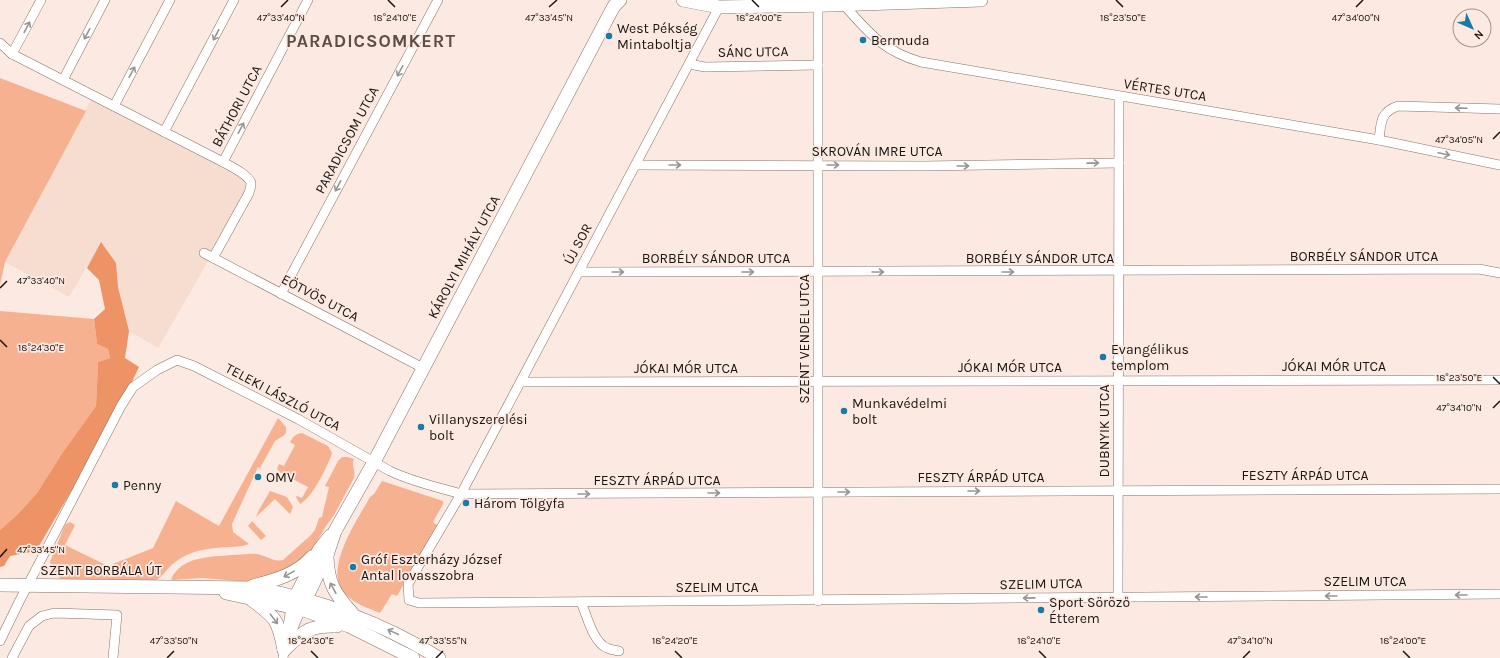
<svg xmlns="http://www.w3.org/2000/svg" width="1500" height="658" viewBox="0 0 1500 658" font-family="Karla,sans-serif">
	<rect width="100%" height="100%" fill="#fce9e1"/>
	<!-- built -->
	<polygon fill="#f7dcd0" points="94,94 253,178 210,258 158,348 129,331 118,287 116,263 101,243 69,297 5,262"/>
	<!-- green -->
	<g fill="#f6b190">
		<polygon points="0,78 86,111 5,262 0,285"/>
		<polygon points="0,311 94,319 97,344 108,349 110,358 98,362 96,406 61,455 37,493 18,514 0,530"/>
		<path d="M 278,418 L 286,427 L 286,433 L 283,436 L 275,441 L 260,468 L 258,467 L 232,524 L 233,532 L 249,544 L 243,546 C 219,548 193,547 174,563 C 167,568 164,576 156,580 L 61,579 L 53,572 L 50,562 L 64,527 L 66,524 L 70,522 L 75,525 L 65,545 L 108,566 L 153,548 L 176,501 L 219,526 Z"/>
		<path d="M 302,433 L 328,446 L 332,453 C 328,466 312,498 300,504 L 296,497 L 297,496 L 302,498 L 308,487 L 281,473 L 277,469 L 279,464 L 284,466 L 295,445 L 290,442 C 294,436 295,434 302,433 Z"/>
		<path d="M 342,457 L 348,457 L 354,459 C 351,465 356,471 354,478 L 334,515 L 326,526 L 312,550 L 306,557 L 289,570 L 249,582 L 203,578 L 173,580 L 171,579 C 182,556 210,557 232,555 C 240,555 249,553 257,554 C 267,556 273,562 283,560 L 311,535 L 315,530 L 319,518 L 322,517 L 329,487 L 325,486 L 338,461 Z"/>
		<path d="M 382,481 L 443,501 L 443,504 L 433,522 L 438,526 L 397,596 L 392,594 L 380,613 C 368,608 355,604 345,594 C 322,570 358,519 370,497 L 374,494 Z"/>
		<polygon points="270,491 287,497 293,507 290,514 275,499 256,517 259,510"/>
		<polygon points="252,521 266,536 261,540 249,527 248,526"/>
	</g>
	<!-- forest -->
	<polygon fill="#ed9366" points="101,242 116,263 118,287 129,331 125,358 139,367 116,415 36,551 10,556 4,566 0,567 0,530 18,514 37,493 61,455 96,406 98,362 110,358 108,349 97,344 94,319 105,309 99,280 87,268"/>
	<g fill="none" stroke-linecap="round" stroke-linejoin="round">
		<defs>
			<g id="street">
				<polyline points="818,5 818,601"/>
				<path d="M 844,5 C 869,33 883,51 921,62 L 1379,140 L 1500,165"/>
				<polyline points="719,7 461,494 408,584 409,600 419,603 1500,594"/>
				<path d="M 0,43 L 12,54 L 223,162 C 230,166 249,175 251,183 C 251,186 250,190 249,193 L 213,258"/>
				<polyline points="12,54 41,0"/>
				<polyline points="689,64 705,67 818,65"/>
				<polyline points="63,80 105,0"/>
				<polyline points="114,106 170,0"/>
				<polyline points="164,132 234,0"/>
				<path d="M 1379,140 C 1381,123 1380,112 1398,106 L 1500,109"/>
				<polyline points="223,162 308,0"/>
				<polyline points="636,165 924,166 1119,163"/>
				<polyline points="204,253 423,368"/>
				<polyline points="579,272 1479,269 1500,273"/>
				<polyline points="281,294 438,0"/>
				<polyline points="521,382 1500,380"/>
				<polyline points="1118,597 1119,96"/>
				<path d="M 581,602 C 587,616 593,642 607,648 C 611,650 615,650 619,651"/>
				<polyline points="291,633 301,609"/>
				<path d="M 0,641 L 19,602 L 121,406 L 133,387 L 157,370 L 177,360 L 194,366 L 298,419 L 390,471 C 413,482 437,487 461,494 L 1500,489"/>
				<polyline points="12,658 29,626 42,616 54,613 117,615 113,658"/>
				<polyline points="283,658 291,607"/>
			</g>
			<g id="secondary">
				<polyline points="683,0 719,7 831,5 981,0"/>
				<path d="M 327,557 C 328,584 335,594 352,613"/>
				<path d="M 0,585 L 254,588 C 320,600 382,623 439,658"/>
				<path d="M 253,586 C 275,580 296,575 312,557"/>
				<polyline points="226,593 301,609 349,626 413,658"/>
				<path d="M 252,600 C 276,618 278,619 284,650"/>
				<polyline points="292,604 319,550 330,536"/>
				<polyline points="301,609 327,555 335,531 374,462 607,19 614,6 620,0"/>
				<path d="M 284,650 C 304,631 309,625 337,626"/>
			</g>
		</defs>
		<!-- street casing -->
		<use href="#street" stroke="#84746c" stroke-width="10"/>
		<!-- secondary casing -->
		<use href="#secondary" stroke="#84746c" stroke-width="14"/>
		<!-- street -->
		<use href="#street" stroke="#fff" stroke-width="9"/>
		<!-- secondary -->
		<use href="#secondary" stroke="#fff" stroke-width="13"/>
	</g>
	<!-- one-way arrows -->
	<defs><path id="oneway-shaft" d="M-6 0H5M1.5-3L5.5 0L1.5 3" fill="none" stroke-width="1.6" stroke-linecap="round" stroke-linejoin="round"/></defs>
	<g stroke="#989694">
		<use href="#oneway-shaft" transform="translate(27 27) rotate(-62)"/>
		<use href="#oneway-shaft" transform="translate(87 34) rotate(118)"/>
		<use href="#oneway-shaft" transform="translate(216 35) rotate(118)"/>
		<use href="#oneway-shaft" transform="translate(400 71) rotate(118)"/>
		<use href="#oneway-shaft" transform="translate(132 72) rotate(-62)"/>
		<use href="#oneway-shaft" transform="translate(1461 108) rotate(-178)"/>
		<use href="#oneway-shaft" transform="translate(241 128) rotate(-62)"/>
		<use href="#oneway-shaft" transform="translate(1444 154) rotate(12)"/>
		<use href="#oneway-shaft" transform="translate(1093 163) rotate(-1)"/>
		<use href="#oneway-shaft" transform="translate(675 165)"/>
		<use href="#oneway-shaft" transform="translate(833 165)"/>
		<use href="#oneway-shaft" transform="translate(963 166)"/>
		<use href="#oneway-shaft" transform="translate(338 186) rotate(118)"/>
		<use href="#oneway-shaft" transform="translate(618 272)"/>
		<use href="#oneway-shaft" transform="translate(748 272)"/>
		<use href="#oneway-shaft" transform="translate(878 272)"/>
		<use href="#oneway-shaft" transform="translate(1008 272)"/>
		<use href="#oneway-shaft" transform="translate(974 491)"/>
		<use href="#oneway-shaft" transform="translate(844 492)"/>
		<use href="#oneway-shaft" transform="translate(714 493)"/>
		<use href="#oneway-shaft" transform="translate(584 494)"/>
		<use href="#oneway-shaft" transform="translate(289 574) rotate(151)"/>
		<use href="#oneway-shaft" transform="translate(333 588) rotate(-119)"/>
		<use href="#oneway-shaft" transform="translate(1461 595) rotate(180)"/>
		<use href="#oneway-shaft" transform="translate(1331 596) rotate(180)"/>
		<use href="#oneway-shaft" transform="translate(1201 597) rotate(180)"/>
		<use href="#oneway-shaft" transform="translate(1029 598) rotate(179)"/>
		<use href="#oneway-shaft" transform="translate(274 619) rotate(53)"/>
		<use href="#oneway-shaft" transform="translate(393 632) rotate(-155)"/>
	</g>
	<!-- ticks -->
	<path fill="none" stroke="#1b1512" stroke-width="1.5" d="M 388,0 L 395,7M 752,0 L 759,7M 1116,0 L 1123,7M 281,7 L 288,0M 549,7 L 557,0M 1356,7 L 1363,0M 1493,139 L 1500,132M 0,288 L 7,281M 0,340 L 7,347M 1493,377 L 1500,384M 1493,408 L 1500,401M 0,557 L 7,549M 311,651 L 318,658M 675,651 L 682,658M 1039,651 L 1046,658M 1403,651 L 1410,658M 167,658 L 174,651M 436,658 L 443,651M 1243,658 L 1250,651"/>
	<!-- markers -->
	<g fill="#177ba6" stroke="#fce9e1" stroke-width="1.5">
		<circle cx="609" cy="36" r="4"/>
		<circle cx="863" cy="40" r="4"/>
		<circle cx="1103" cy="357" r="4"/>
		<circle cx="844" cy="411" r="4"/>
		<circle cx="421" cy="427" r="4"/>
		<circle cx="258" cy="477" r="4"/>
		<circle cx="115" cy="485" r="4"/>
		<circle cx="466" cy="503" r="4"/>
		<circle cx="353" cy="567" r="4"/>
		<circle cx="1041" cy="610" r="4"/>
	</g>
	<g text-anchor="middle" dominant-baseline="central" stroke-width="3.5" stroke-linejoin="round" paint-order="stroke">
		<!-- poi labels -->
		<g font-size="14" fill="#1b1512" stroke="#fce9e1" text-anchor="start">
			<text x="617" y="28">West Pékség<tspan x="617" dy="16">Mintaboltja</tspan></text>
			<text x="871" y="40">Bermuda</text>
			<text x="1111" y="349">Evangélikus<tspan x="1111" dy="16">templom</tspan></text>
			<text x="852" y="403">Munkavédelmi<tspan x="852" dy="16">bolt</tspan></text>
			<text x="429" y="419">Villanyszerelési<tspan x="429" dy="16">bolt</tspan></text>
			<text x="266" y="477">OMV</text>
			<text x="123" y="485">Penny</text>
			<text x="474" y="503">Három Tölgyfa</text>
			<text x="361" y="559">Gróf Eszterházy József<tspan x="361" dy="16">Antal lovasszobra</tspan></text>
			<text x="1049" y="602">Sport Söröző<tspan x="1049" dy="16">Étterem</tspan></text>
		</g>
		<!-- street labels -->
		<g font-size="14" fill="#1b1512" stroke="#fce9e1">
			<text transform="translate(753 52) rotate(-1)">SÁNC UTCA</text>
			<text transform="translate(1165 90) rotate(9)">VÉRTES UTCA</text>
			<text transform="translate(237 106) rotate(-62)">BÁTHORI UTCA</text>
			<text transform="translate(347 140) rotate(-62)">PARADICSOM UTCA</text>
			<text x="877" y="151">SKROVÁN IMRE UTCA</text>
			<text transform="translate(578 244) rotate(-62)">ÚJ SOR</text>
			<text x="1364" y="256">BORBÉLY SÁNDOR UTCA</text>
			<text transform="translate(464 257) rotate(-62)">KÁROLYI MIHÁLY UTCA</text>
			<text x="716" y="258">BORBÉLY SÁNDOR UTCA</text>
			<text x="1040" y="258">BORBÉLY SÁNDOR UTCA</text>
			<text transform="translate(320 298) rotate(28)">EÖTVÖS UTCA</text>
			<text transform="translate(804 339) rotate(-90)">SZENT VENDEL UTCA</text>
			<text x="1334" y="366">JÓKAI MÓR UTCA</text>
			<text x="1010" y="367">JÓKAI MÓR UTCA</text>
			<text x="686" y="368">JÓKAI MÓR UTCA</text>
			<text transform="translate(283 397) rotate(28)">TELEKI LÁSZLÓ UTCA</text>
			<text transform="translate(1104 431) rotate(-90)">DUBNYIK UTCA</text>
			<text x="1305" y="475">FESZTY ÁRPÁD UTCA</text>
			<text x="981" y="477">FESZTY ÁRPÁD UTCA</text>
			<text x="657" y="480">FESZTY ÁRPÁD UTCA</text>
			<text x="101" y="570">SZENT BORBÁLA ÚT</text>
			<text x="1365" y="581">SZELIM UTCA</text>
			<text transform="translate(1041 584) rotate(-1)">SZELIM UTCA</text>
			<text x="717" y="587">SZELIM UTCA</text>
		</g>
		<!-- district labels -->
		<g font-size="18" font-weight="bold" letter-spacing="1" fill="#5c4d46" stroke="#fce9e1">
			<text x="371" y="41">PARADICSOMKERT</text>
		</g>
	</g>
	<g font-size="10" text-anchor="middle" fill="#1b1512" stroke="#fce9e1" stroke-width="3.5" stroke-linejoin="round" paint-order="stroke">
		<text x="281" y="21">47°33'40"N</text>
		<text x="395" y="21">18°24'10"E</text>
		<text x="549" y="21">47°33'45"N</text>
		<text x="759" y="21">18°24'00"E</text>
		<text x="1123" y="21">18°23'50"E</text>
		<text x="1356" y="21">47°34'00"N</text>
		<text x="1459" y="143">47°34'05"N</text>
		<text x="41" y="284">47°33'40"N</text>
		<text x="41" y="351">18°24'30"E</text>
		<text x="1459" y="381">18°23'50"E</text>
		<text x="1459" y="411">47°34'10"N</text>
		<text x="41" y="553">47°33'45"N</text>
		<text x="174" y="644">47°33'50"N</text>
		<text x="1250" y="644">47°34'10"N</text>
		<text x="311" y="644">18°24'30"E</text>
		<text x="443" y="644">47°33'55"N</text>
		<text x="675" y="644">18°24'20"E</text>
		<text x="1039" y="644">18°24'10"E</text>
		<text x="1403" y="644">18°24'00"E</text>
	</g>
	<!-- north arrow -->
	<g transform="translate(1472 28) rotate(135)"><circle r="19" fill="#fce9e1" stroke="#a2948e"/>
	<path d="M0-3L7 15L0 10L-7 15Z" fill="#177ba6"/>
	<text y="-6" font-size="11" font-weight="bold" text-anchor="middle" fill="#1b1512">N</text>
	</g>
</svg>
